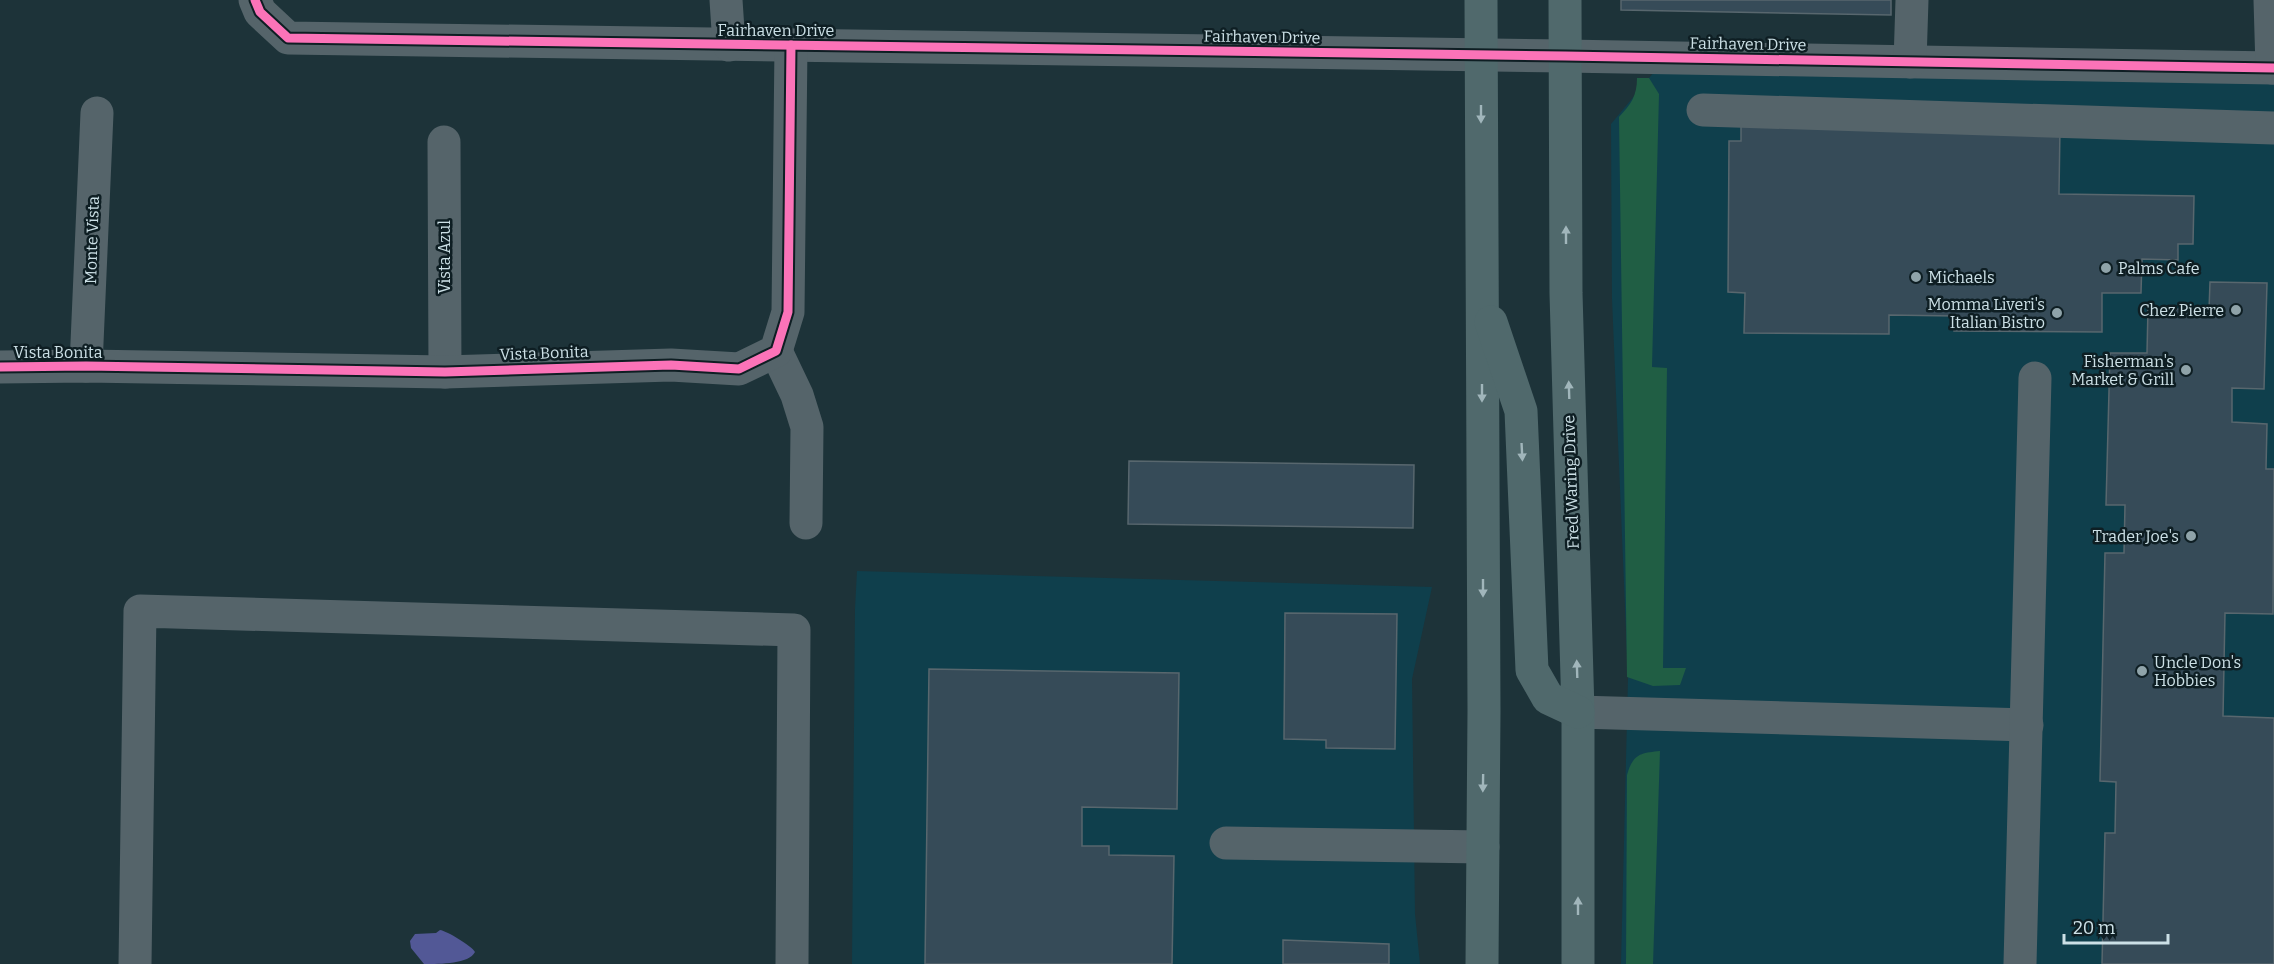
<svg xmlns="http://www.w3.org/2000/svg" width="2274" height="964" viewBox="0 0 2274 964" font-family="Bitter,serif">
	<rect width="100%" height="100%" fill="#1d3339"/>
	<!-- built -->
	<g fill="#0f3f4c">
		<polygon points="1659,66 2274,74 2274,964 1621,964 1628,678 1612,299 1611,124"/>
		<polygon points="857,571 1432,587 1412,679 1415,914 1420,964 852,964 855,609"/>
	</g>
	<!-- green -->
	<g fill="#205e44">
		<path d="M 1637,78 L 1649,78 L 1659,94 L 1652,367 L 1667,368 L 1663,668 L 1686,668 L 1680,685 L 1653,686 L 1627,677 L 1619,117 C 1631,104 1637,96 1637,78 Z"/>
		<path d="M 1660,751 L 1653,964 L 1626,964 L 1627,775 C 1633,754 1640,753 1660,751 Z"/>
	</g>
	<!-- water -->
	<path fill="#525896" d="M 440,930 C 447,931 472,946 475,952 C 469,964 441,964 424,964 L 411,948 L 410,941 L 415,934 L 436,933 Z"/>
	<!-- building -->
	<g fill="#364b58" stroke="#58676e" stroke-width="1.5">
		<polygon points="1621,0 1891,0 1891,15 1621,10"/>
		<polygon points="1741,123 2060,127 2059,194 2194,196 2193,244 2178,244 2178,260 2142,259 2141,293 2102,293 2102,332 1954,331 1955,316 1889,315 1889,334 1744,333 1745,293 1728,292 1729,141 1741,141"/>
		<polygon points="2210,282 2267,283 2264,389 2232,388 2232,422 2267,424 2266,469 2274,469 2273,614 2225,613 2223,716 2274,718 2274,964 2102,964 2105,833 2115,833 2116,782 2100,781 2105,553 2124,553 2125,505 2106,505 2110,353 2147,353 2148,308 2209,310"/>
		<polygon points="1129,461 1414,465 1413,528 1128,524"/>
		<polygon points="1285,613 1397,614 1395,749 1326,748 1326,740 1284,739"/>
		<polygon points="929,669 1179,673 1177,809 1082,807 1082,846 1109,846 1109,855 1174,856 1172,964 925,964"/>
		<polygon points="1283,940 1389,944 1389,964 1283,964"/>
	</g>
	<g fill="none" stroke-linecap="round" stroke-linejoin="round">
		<!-- minor -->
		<g stroke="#55646a" stroke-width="33">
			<polyline points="255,0 260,12 288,38 1565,56 2274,68"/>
			<polyline points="726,0 729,45"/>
			<polyline points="2270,0 2272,68"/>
			<polyline points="1910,62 1912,0"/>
			<polyline points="1703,110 2274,128"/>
			<polyline points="444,142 445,372"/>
			<polyline points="776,351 797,395 807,427 806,523"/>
			<polyline points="86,366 97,113"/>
			<polyline points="0,367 86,366 445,372 671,365 739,369 776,351 788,312 791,45"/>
			<polyline points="1578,712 2027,725"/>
			<polyline points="1226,843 1483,847"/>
			<polyline points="135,964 140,611 794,630 792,964"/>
			<polyline points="2020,964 2035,378"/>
		</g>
		<!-- major -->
		<g stroke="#50696c" stroke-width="33">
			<polyline points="1481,0 1484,711 1482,964"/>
			<polyline points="1565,0 1566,293 1578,712 1578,964"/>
			<polyline points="1491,322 1521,411 1532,670 1548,698 1578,712"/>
		</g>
		<defs>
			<g id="cycleway">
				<polyline points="255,0 260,12 288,38 1565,56 2274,68"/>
				<polyline points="0,367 86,366 445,372 671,365 739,369 776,351 788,312 791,45"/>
			</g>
		</defs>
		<!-- cycleway casing -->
		<use href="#cycleway" stroke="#0e1e23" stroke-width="13"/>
		<!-- cycleway -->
		<use href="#cycleway" stroke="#fb73b8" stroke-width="9"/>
	</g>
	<!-- one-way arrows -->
	<defs><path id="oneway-solid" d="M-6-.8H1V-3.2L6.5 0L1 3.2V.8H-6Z" transform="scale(1.5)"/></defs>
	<g fill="#a1b6bb">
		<use href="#oneway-solid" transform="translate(1481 114) rotate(90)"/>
		<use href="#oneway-solid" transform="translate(1566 235) rotate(-90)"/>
		<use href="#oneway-solid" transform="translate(1569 390) rotate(-92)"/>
		<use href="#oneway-solid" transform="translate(1482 393) rotate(90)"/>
		<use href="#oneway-solid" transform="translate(1522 452) rotate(87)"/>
		<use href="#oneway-solid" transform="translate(1483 588) rotate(90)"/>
		<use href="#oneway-solid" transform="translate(1577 669) rotate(-92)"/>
		<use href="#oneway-solid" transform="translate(1483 783) rotate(91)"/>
		<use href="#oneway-solid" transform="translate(1578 906) rotate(-90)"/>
	</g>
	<!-- markers -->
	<g fill="#8fa3a9" stroke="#0e1e23" stroke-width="2">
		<circle cx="2106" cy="268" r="6"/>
		<circle cx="1916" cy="277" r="6"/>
		<circle cx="2236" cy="310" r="6"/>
		<circle cx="2057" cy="313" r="6"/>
		<circle cx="2186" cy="370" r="6"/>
		<circle cx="2191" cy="536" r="6"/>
		<circle cx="2142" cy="671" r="6"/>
	</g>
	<g text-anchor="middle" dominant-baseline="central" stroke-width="5" stroke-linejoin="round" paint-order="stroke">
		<!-- street labels -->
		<g font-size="16" fill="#cce0e6" stroke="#0e1e23">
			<text x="776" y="30">Fairhaven Drive</text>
			<text transform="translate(1262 37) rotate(1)">Fairhaven Drive</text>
			<text transform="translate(1748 44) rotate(1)">Fairhaven Drive</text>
			<text transform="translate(92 240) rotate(-88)">Monte Vista</text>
			<text transform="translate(444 257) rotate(-90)">Vista Azul</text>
			<text x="58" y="352">Vista Bonita</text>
			<text transform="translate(544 353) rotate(-2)">Vista Bonita</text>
			<text transform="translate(1571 482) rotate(-92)">Fred Waring Drive</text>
		</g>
		<!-- poi labels -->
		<g font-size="16" fill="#cce0e6" stroke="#0e1e23" text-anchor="end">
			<text x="2118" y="268" text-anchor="start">Palms Cafe</text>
			<text x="1928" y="277" text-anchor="start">Michaels</text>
			<text x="2045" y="304">Momma Liveri's<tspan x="2045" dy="18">Italian Bistro</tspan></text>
			<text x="2224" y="310">Chez Pierre</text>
			<text x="2174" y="361">Fisherman's<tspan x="2174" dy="18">Market &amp; Grill</tspan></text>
			<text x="2179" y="536">Trader Joe's</text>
			<text x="2154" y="662" text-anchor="start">Uncle Don's<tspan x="2154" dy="18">Hobbies</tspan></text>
		</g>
	</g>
	<!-- scale -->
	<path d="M2064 934v9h104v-9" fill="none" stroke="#cce0e6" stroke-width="3"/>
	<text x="2073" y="934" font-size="18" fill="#cce0e6" stroke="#0e1e23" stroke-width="4.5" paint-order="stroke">20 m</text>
</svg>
